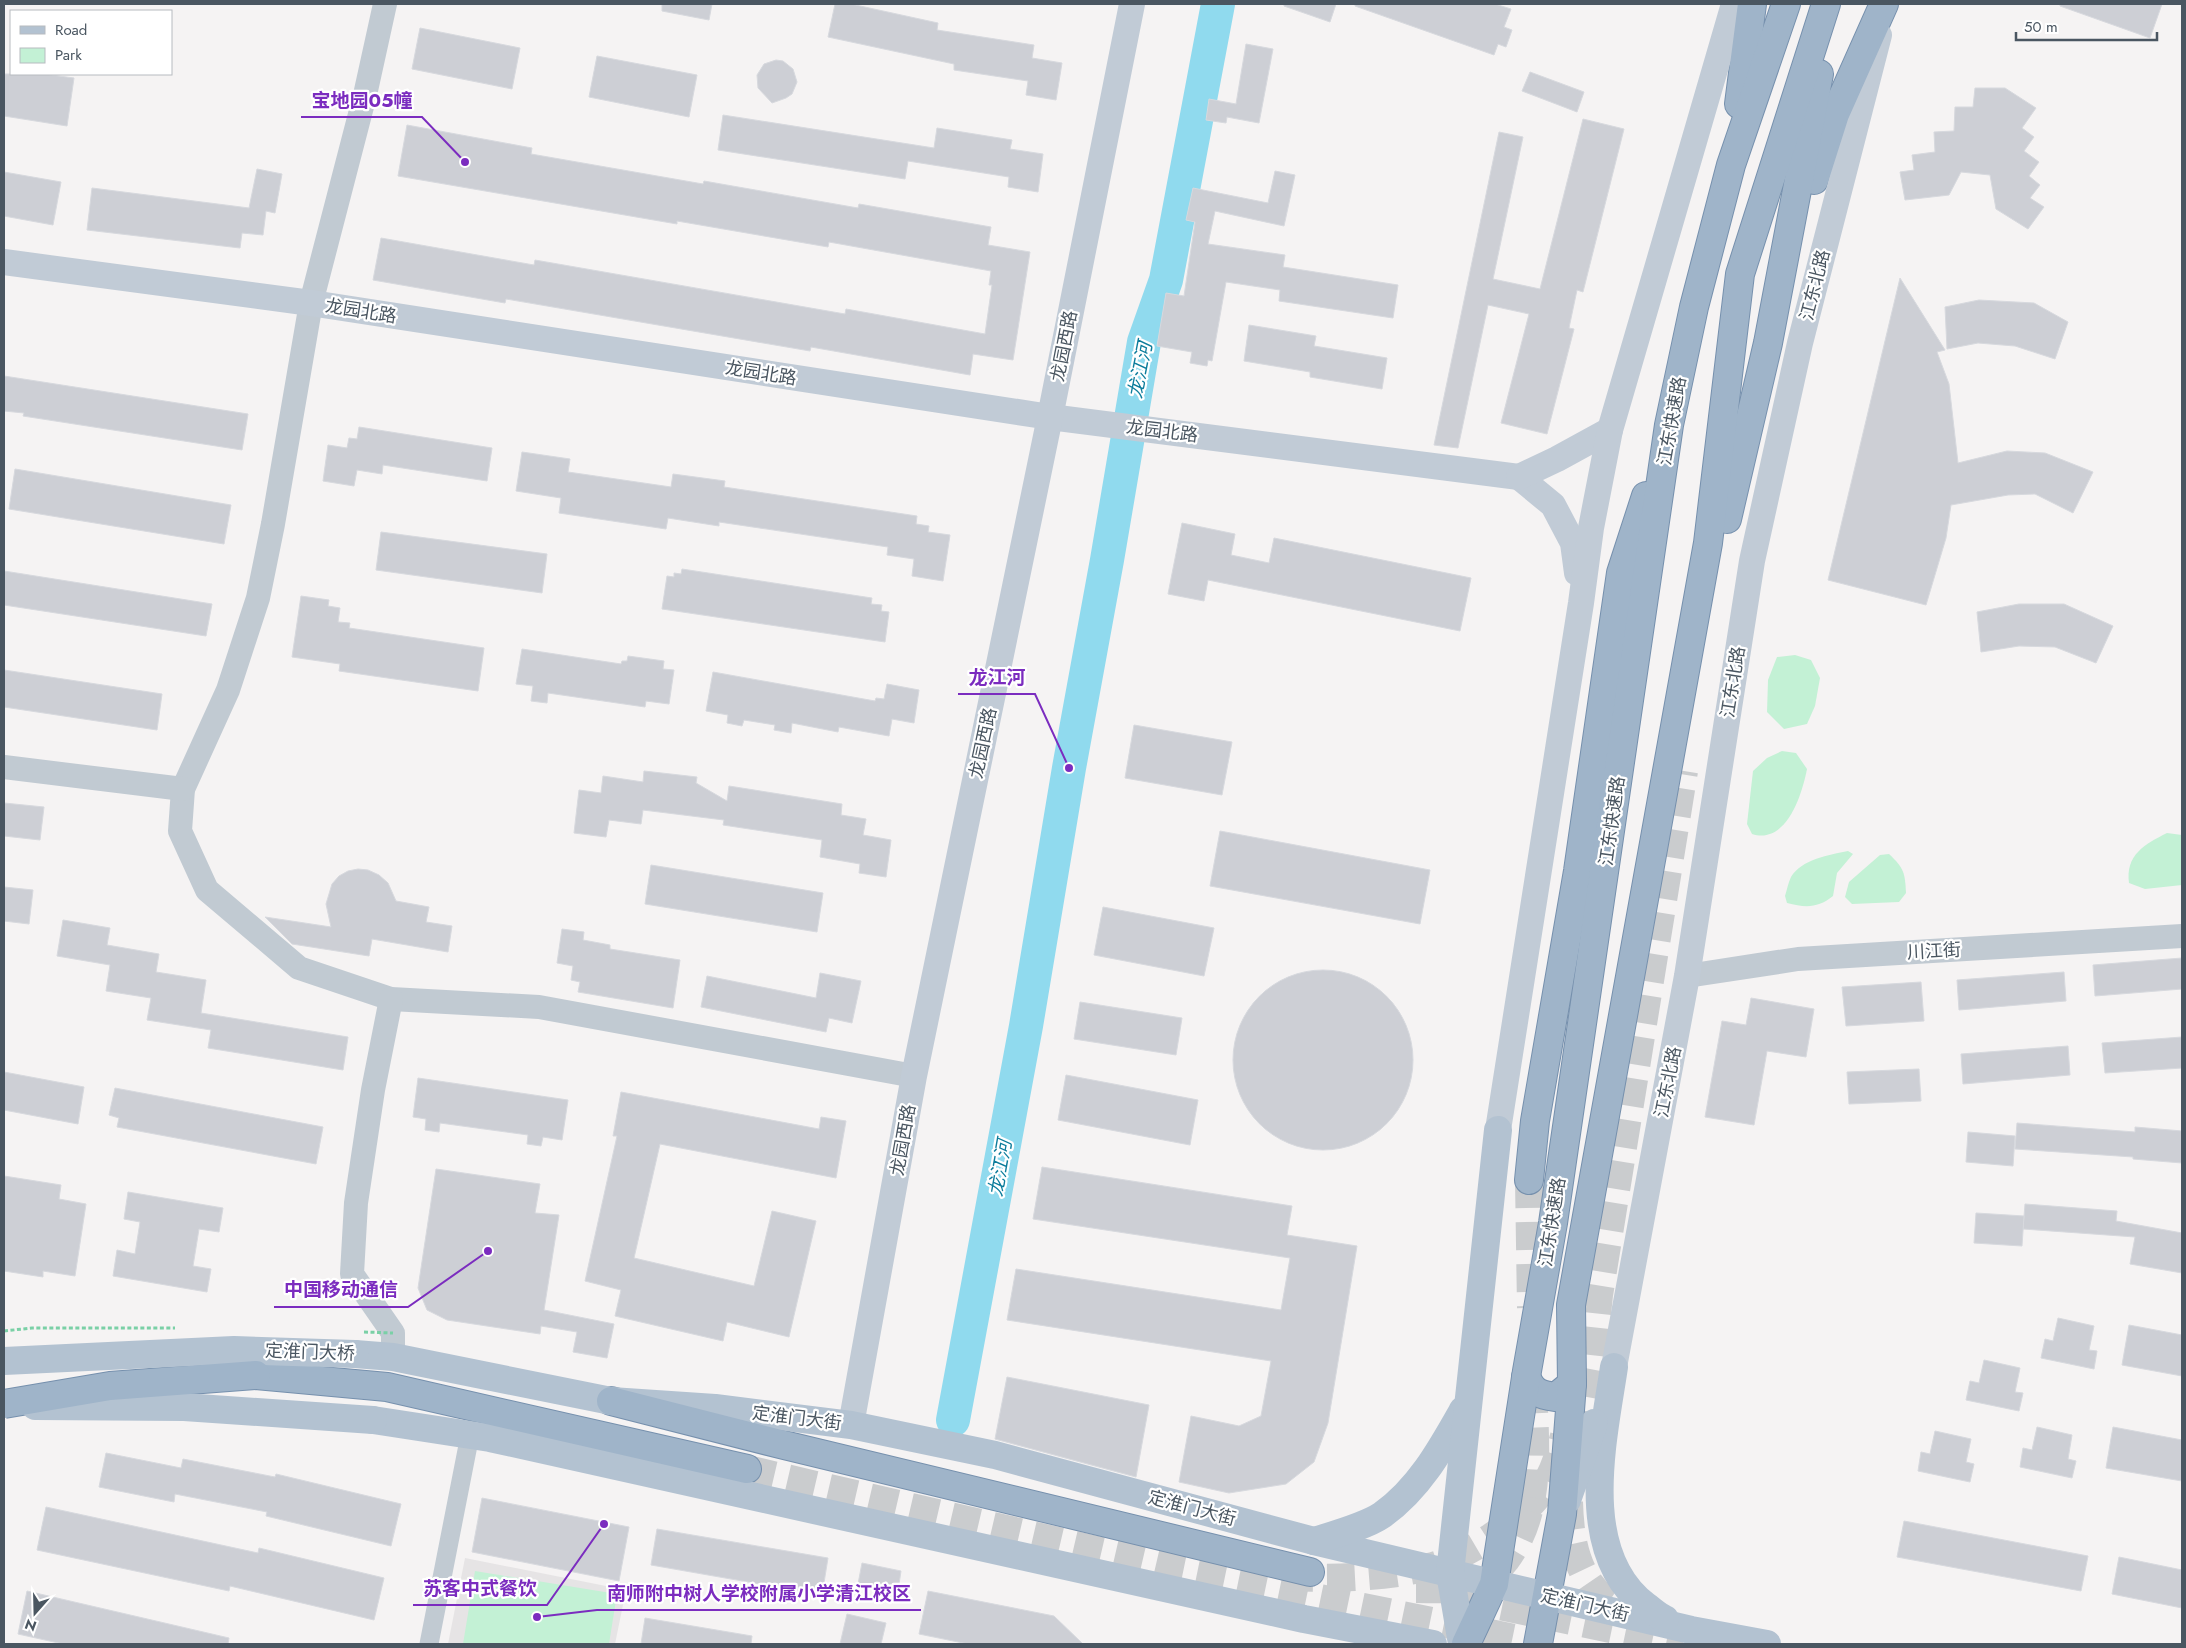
<svg xmlns="http://www.w3.org/2000/svg" width="2186" height="1648" viewBox="0 0 2186 1648" font-family="Jost,'Noto Sans SC',sans-serif">
	<rect width="100%" height="100%" fill="#f5f3f3"/>
	<!-- education -->
	<polygon fill="#e6e4e5" points="465,1558 626,1590 615,1644 448,1644"/>
	<!-- green -->
	<g fill="#c3f1d5">
		<polygon points="1795,655 1811,660 1820,678 1815,706 1807,724 1784,729 1767,712 1768,680 1777,657"/>
		<path d="M 1782,751 L 1796,753 L 1807,769 C 1802,795 1786,845 1752,834 L 1747,824 L 1753,771 L 1767,758 Z"/>
		<path d="M 2167,833 L 2182,835 L 2182,885 L 2145,889 L 2129,883 C 2125,855 2145,844 2167,833 Z"/>
		<path d="M 1848,851 L 1853,854 L 1837,873 L 1833,896 C 1818,908 1806,908 1787,903 L 1785,896 C 1787,890 1788,883 1791,877 C 1802,859 1829,855 1848,851 Z"/>
		<path d="M 1889,854 C 1904,868 1905,873 1906,893 L 1899,902 L 1852,904 L 1845,897 L 1849,882 L 1880,855 Z"/>
		<polygon points="475,1571 617,1594 609,1644 463,1644"/>
	</g>
	<g fill="none" stroke-linecap="round" stroke-linejoin="round">
		<!-- river -->
		<polyline stroke="#90daee" stroke-width="34" points="953,1420 1026,1026 1069,768 1107,560 1144,342 1166,280 1218,4"/>
	</g>
	<!-- building -->
	<g fill="#cdcfd5" stroke="#d7d9de">
		<polygon points="662,4 712,4 709,20 662,11"/>
		<polygon points="835,4 851,4 938,23 937,30 1034,45 1032,58 1062,63 1056,100 1026,95 1028,81 954,70 954,64 828,37"/>
		<polygon points="1284,4 1336,4 1330,22 1284,6"/>
		<polygon points="1355,4 1495,4 1511,9 1504,27 1512,30 1506,47 1498,44 1494,55 1355,6"/>
		<polygon points="2060,4 2162,4 2150,38 2060,6"/>
		<polygon points="420,28 520,48 512,89 412,69"/>
		<polygon points="1246,44 1273,49 1259,123 1227,117 1226,123 1206,120 1209,99 1236,104"/>
		<polygon points="597,56 697,75 689,117 589,97"/>
		<polygon points="776,60 783,61 793,69 797,82 792,94 786,98 772,103 758,88 757,75 764,64"/>
		<polygon points="1530,72 1584,92 1577,112 1522,91"/>
		<polygon points="4,74 44,74 74,78 67,126 4,116"/>
		<polygon points="1975,88 2005,88 2036,108 2022,128 2034,137 2024,151 2039,162 2029,176 2040,185 2030,198 2044,207 2028,229 1996,209 1990,175 1961,172 1949,195 1905,200 1900,172 1914,170 1912,155 1935,152 1934,132 1954,131 1955,107 1973,107"/>
		<polygon points="723,115 934,148 937,128 1012,140 1010,149 1043,154 1038,192 1008,187 1009,177 908,161 905,179 718,150"/>
		<polygon points="1583,119 1624,129 1583,292 1577,290 1569,328 1574,329 1547,434 1501,423 1529,314 1488,305 1458,448 1434,445 1499,132 1523,137 1493,279 1540,289"/>
		<polygon points="407,125 532,148 531,154 703,184 704,181 858,208 859,204 991,227 988,245 1030,252 1013,360 973,354 970,375 811,347 810,351 506,299 505,303 373,280 381,238 534,265 535,260 845,314 846,309 985,334 992,285 989,285 991,271 829,242 828,247 677,221 677,224 398,176"/>
		<polygon points="257,169 282,174 275,213 266,211 263,235 242,233 240,248 87,230 92,188 249,208"/>
		<polygon points="1275,171 1295,175 1284,226 1215,211 1208,244 1285,255 1283,267 1398,285 1393,318 1279,301 1280,290 1226,282 1212,361 1208,360 1207,366 1190,363 1192,352 1157,346 1166,293 1184,296 1195,222 1186,220 1193,188 1268,203"/>
		<polygon points="4,172 61,182 53,225 4,216"/>
		<polygon points="1900,278 1945,350 1937,352 1949,384 1958,463 2007,451 2045,453 2093,472 2073,513 2035,494 2008,495 1951,505 1946,538 1926,605 1828,580"/>
		<polygon points="1979,300 2034,303 2068,322 2055,359 2015,346 1978,343 1947,349 1945,307"/>
		<polygon points="1249,325 1316,336 1314,346 1387,358 1382,389 1310,377 1310,372 1244,361"/>
		<polygon points="4,376 248,414 242,450 23,416 24,413 4,411"/>
		<polygon points="359,427 492,448 487,481 383,465 382,474 357,470 354,486 323,481 328,445 347,448 349,438 357,439"/>
		<polygon points="522,452 570,459 568,472 671,487 673,474 725,481 724,487 917,516 916,524 929,526 928,532 950,535 943,581 912,576 914,559 887,555 888,547 719,522 719,526 668,518 666,529 559,513 561,498 516,491"/>
		<polygon points="15,469 231,505 224,544 9,509"/>
		<polygon points="1182,523 1235,534 1231,555 1269,563 1274,538 1471,578 1460,631 1208,580 1204,601 1168,594"/>
		<polygon points="381,532 547,554 542,593 376,570"/>
		<polygon points="682,569 872,598 871,604 882,605 881,611 889,612 885,642 662,609 667,576 674,577 674,573 681,574"/>
		<polygon points="4,571 212,604 206,636 4,605"/>
		<polygon points="301,596 329,600 328,606 340,608 338,622 350,623 349,628 484,648 478,691 339,671 340,664 292,657"/>
		<polygon points="2019,604 2064,604 2113,626 2096,663 2055,647 2019,646 1981,652 1977,612"/>
		<polygon points="522,649 621,664 622,661 627,661 628,656 664,661 663,669 674,670 669,704 646,701 645,707 548,693 547,703 531,701 533,686 516,684"/>
		<polygon points="4,670 162,694 157,730 4,707"/>
		<polygon points="713,672 875,701 876,698 884,699 887,684 919,690 914,723 892,719 889,736 839,727 838,732 792,723 791,733 774,730 775,725 744,720 742,726 727,723 728,715 706,711"/>
		<polygon points="1134,725 1232,742 1222,795 1125,778"/>
		<polygon points="644,771 697,777 696,783 727,801 729,786 842,804 841,815 866,819 863,835 891,840 886,877 859,873 860,864 820,857 822,840 723,825 724,820 643,810 641,824 609,820 606,837 574,833 579,790 601,793 603,776 643,782"/>
		<polygon points="4,803 44,807 40,840 4,836"/>
		<polygon points="1220,831 1430,870 1420,924 1210,886"/>
		<polygon points="651,865 823,893 817,932 645,904"/>
		<polygon points="358,869 368,870 379,875 388,883 396,901 429,907 426,922 452,926 448,952 372,939 369,956 292,944 265,917 331,927 326,904 332,884 339,876 348,871"/>
		<polygon points="4,887 33,890 29,924 4,921"/>
		<polygon points="1103,907 1214,928 1204,976 1094,955"/>
		<polygon points="63,920 110,928 107,945 159,954 156,972 206,980 201,1013 348,1037 343,1070 208,1048 211,1030 147,1020 151,998 106,991 110,965 57,956"/>
		<polygon points="562,929 584,932 583,940 610,945 610,949 680,960 673,1008 578,992 580,982 571,980 573,966 557,963"/>
		<polygon points="2182,958 2182,989 2095,996 2093,965"/>
		<circle cx="1323" cy="1060" r="90"/>
		<polygon points="2064,972 2066,1001 1959,1010 1957,980"/>
		<polygon points="820,973 861,981 852,1023 829,1018 826,1032 701,1007 707,976 816,998"/>
		<polygon points="1921,982 1924,1021 1846,1026 1842,987"/>
		<polygon points="1751,998 1814,1009 1806,1057 1767,1051 1754,1125 1705,1117 1722,1021 1746,1025"/>
		<polygon points="1080,1002 1182,1018 1176,1055 1074,1039"/>
		<polygon points="2182,1037 2182,1068 2105,1073 2102,1043"/>
		<polygon points="2068,1046 2070,1075 1963,1084 1961,1054"/>
		<polygon points="1919,1069 1921,1101 1849,1104 1847,1072"/>
		<polygon points="4,1072 84,1087 78,1124 4,1110"/>
		<polygon points="1066,1075 1198,1100 1190,1145 1058,1120"/>
		<polygon points="418,1078 568,1100 562,1140 543,1137 541,1146 527,1144 528,1135 440,1123 439,1132 425,1130 426,1119 413,1117"/>
		<polygon points="115,1088 323,1127 316,1164 117,1127 119,1118 109,1115"/>
		<polygon points="621,1092 819,1129 821,1117 846,1121 836,1178 660,1144 634,1258 754,1286 772,1211 816,1221 789,1337 727,1322 723,1341 615,1316 621,1290 585,1281 617,1136 613,1136"/>
		<polygon points="2017,1123 2135,1132 2135,1127 2182,1131 2182,1163 2133,1159 2133,1157 2015,1149"/>
		<polygon points="1968,1132 2015,1136 2013,1166 1966,1162"/>
		<polygon points="1042,1167 1292,1206 1287,1235 1357,1246 1328,1423 1314,1462 1286,1484 1229,1493 1179,1482 1191,1416 1239,1426 1261,1416 1271,1361 1007,1320 1016,1269 1281,1310 1290,1258 1033,1219"/>
		<polygon points="436,1169 540,1184 535,1213 559,1215 544,1310 614,1324 607,1358 573,1352 577,1332 541,1326 540,1334 447,1320 427,1310 418,1288"/>
		<polygon points="4,1176 61,1185 59,1199 86,1204 75,1276 43,1271 43,1277 4,1271"/>
		<polygon points="128,1192 223,1208 219,1232 199,1229 193,1266 211,1269 207,1292 113,1276 117,1250 135,1254 140,1222 124,1219"/>
		<polygon points="2025,1204 2117,1211 2116,1221 2182,1233 2182,1273 2130,1264 2135,1237 2023,1229"/>
		<polygon points="1976,1213 2024,1216 2022,1246 1974,1243"/>
		<polygon points="2058,1318 2094,1326 2089,1350 2097,1351 2094,1369 2041,1358 2045,1339 2053,1341"/>
		<polygon points="2129,1325 2182,1335 2182,1376 2122,1365"/>
		<polygon points="1984,1360 2020,1368 2015,1392 2023,1393 2019,1411 1966,1400 1970,1381 1979,1383"/>
		<polygon points="1007,1377 1149,1405 1136,1477 995,1439"/>
		<polygon points="2037,1427 2072,1435 2068,1459 2076,1461 2072,1478 2020,1467 2023,1448 2032,1450"/>
		<polygon points="2113,1427 2182,1440 2182,1481 2106,1468"/>
		<polygon points="1935,1431 1971,1439 1966,1462 1974,1464 1970,1482 1918,1471 1921,1452 1930,1454"/>
		<polygon points="106,1453 181,1468 183,1459 275,1477 276,1474 401,1504 391,1546 266,1516 267,1512 175,1494 174,1502 99,1487"/>
		<polygon points="482,1498 629,1527 619,1581 472,1552"/>
		<polygon points="46,1507 258,1553 259,1548 384,1578 374,1620 230,1586 229,1591 37,1550"/>
		<polygon points="1904,1521 2088,1556 2081,1591 1897,1557"/>
		<polygon points="657,1529 828,1558 822,1595 651,1565"/>
		<polygon points="2119,1557 2182,1570 2182,1608 2112,1594"/>
		<polygon points="862,1563 901,1571 898,1591 858,1584"/>
		<polygon points="27,1591 229,1638 228,1644 63,1644 18,1634"/>
		<polygon points="928,1591 1054,1616 1083,1644 968,1644 919,1634"/>
		<polygon points="847,1614 886,1623 881,1644 840,1644"/>
		<polygon points="645,1618 752,1636 751,1644 641,1644"/>
	</g>
	<g fill="none" stroke-linecap="round" stroke-linejoin="round">
		<!-- trunk-tunnel -->
		<g stroke="#caccce" stroke-width="28" stroke-dasharray="28 14" stroke-linecap="butt">
			<polyline points="1529,1180 1531,1308"/>
			<polyline points="1578,1438 1592,1362 1599,1295 1684,771"/>
			<polyline points="747,1469 1179,1569 1543,1644"/>
			<path d="M 1569,1502 C 1570,1538 1576,1577 1606,1600 C 1614,1606 1625,1610 1633,1615"/>
			<path d="M 1285,1577 C 1333,1579 1382,1578 1429,1567 C 1463,1559 1521,1521 1541,1492 C 1552,1475 1559,1455 1564,1436"/>
			<path d="M 1416,1589 C 1436,1589 1457,1591 1477,1584 C 1489,1580 1498,1570 1506,1560 C 1545,1508 1534,1440 1533,1379"/>
			<polyline points="1461,1598 1683,1644"/>
		</g>
		<defs>
			<g id="trunk">
				<polyline points="1739,104 1752,4"/>
				<polyline points="1814,180 1835,114 1884,4"/>
				<polyline points="1727,519 1768,343 1819,74"/>
				<polyline points="1529,1180 1535,1121 1578,871 1621,573 1646,496"/>
				<polyline points="256,1375 387,1387 747,1469"/>
				<path d="M 1526,1377 C 1533,1393 1540,1395 1556,1397 L 1572,1384"/>
				<polyline points="611,1401 784,1445 1310,1572"/>
				<polyline points="1466,1644 1494,1584 1527,1371 1553,1223 1669,425 1694,307 1731,165 1786,4"/>
				<polyline points="1538,1644 1562,1514 1572,1384 1571,1305 1708,543 1740,274 1826,4"/>
			</g>
		</defs>
		<!-- trunk casing -->
		<use href="#trunk" stroke="#7690ad" stroke-width="30"/>
		<!-- minor -->
		<polyline stroke="#c1cad2" stroke-width="19" points="429,1644 470,1435"/>
		<!-- tertiary -->
		<g stroke="#c1cad2" stroke-width="24">
			<polyline points="385,4 365,95 311,303 273,524 258,598 228,690 183,789 180,831 207,890 299,968 391,999 539,1007 914,1076"/>
			<polyline points="4,767 183,789"/>
			<polyline points="1687,976 1798,959 2182,936"/>
			<polyline points="391,999 373,1090 356,1203 352,1274 393,1333 393,1357"/>
		</g>
		<!-- secondary -->
		<g stroke="#c1cbd6" stroke-width="26">
			<polyline points="4,262 311,303 1050,417 1519,477"/>
			<polyline points="1519,477 1553,505 1573,543 1577,573"/>
			<polyline points="1519,477 1557,459 1610,430"/>
			<polyline points="1498,1130 1581,603 1591,528 1610,430 1734,4"/>
			<polyline points="1614,1367 1687,976 1752,561 1800,343 1879,35"/>
			<polyline points="851,1425 914,1076 1050,417 1132,4"/>
		</g>
		<!-- primary -->
		<g stroke="#b3c2d1" stroke-width="28">
			<polyline points="355,1354 393,1357 611,1401 715,1408 851,1425 995,1455 1314,1541 1691,1630 1767,1644"/>
			<path d="M 1614,1367 C 1603,1441 1576,1553 1646,1606 C 1652,1610 1658,1616 1665,1619"/>
			<polyline points="373,1420 490,1438 1304,1619 1433,1644"/>
			<polyline points="1567,1500 1594,1423"/>
			<path d="M 1314,1541 C 1333,1535 1366,1526 1382,1515 C 1419,1489 1441,1449 1463,1410"/>
			<polyline points="1462,1644 1450,1573 1498,1130"/>
		</g>
		<!-- trunk -->
		<use href="#trunk" stroke="#9fb4c9" stroke-width="28"/>
		<defs>
			<polyline id="trunk-bridge" points="4,1404 110,1386 256,1375"/>
		</defs>
		<!-- trunk-bridge casing -->
		<use href="#trunk-bridge" stroke="#7690ad" stroke-width="30" stroke-linecap="butt"/>
		<!-- path-bridge -->
		<g stroke="#7ad0a6" stroke-width="3" stroke-dasharray="4 2.5" stroke-linecap="butt">
			<polyline points="4,1331 32,1328 175,1328"/>
			<polyline points="364,1332 393,1333"/>
		</g>
		<!-- primary-bridge -->
		<g stroke="#b3c2d1" stroke-width="28">
			<polyline points="4,1361 234,1350 355,1354"/>
			<polyline points="35,1406 184,1407 373,1420"/>
		</g>
		<!-- trunk-bridge -->
		<use href="#trunk-bridge" stroke="#9fb4c9" stroke-width="28"/>
	</g>
	<g text-anchor="middle" dominant-baseline="central" stroke-width="4.5" stroke-linejoin="round" paint-order="stroke">
		<!-- street labels -->
		<g font-size="18" fill="#4a5661" stroke="#fff">
			<text transform="translate(1815 285) rotate(-76)">江东北路</text>
			<text transform="translate(361 311) rotate(9)">龙园北路</text>
			<text transform="translate(1064 346) rotate(-79)">龙园西路</text>
			<text transform="translate(761 373) rotate(9)">龙园北路</text>
			<text transform="translate(1672 421) rotate(-80)">江东快速路</text>
			<text transform="translate(1162 431) rotate(7)">龙园北路</text>
			<text transform="translate(1733 682) rotate(-81)">江东北路</text>
			<text transform="translate(983 743) rotate(-78)">龙园西路</text>
			<text transform="translate(1612 821) rotate(-82)">江东快速路</text>
			<text transform="translate(1934 951) rotate(-3)">川江街</text>
			<text transform="translate(1668 1082) rotate(-79)">江东北路</text>
			<text transform="translate(903 1140) rotate(-80)">龙园西路</text>
			<text transform="translate(1552 1222) rotate(-81)">江东快速路</text>
			<text transform="translate(310 1352) rotate(2)">定淮门大桥</text>
			<text transform="translate(797 1418) rotate(7)">定淮门大街</text>
			<text transform="translate(1192 1508) rotate(15)">定淮门大街</text>
			<text transform="translate(1585 1605) rotate(13)">定淮门大街</text>
		</g>
		<!-- water labels -->
		<g font-size="19" font-style="italic" fill="#0c7c9b" stroke="#fff">
			<text transform="translate(1140 370) rotate(-79)">龙江河</text>
			<text transform="translate(1000 1168) rotate(-80)">龙江河</text>
		</g>
	</g>
	<!-- callouts -->
	<path fill="none" stroke="#7b2cbf" stroke-width="2" d="M465 162L422 117H301M1069 768L1035 694H958M488 1251L408 1307H274M604 1524L547 1605H413M537 1617L597 1610H921"/>
	<g fill="#7b2cbf" stroke="#fff" stroke-width="2">
		<circle cx="465" cy="162" r="5"/>
		<circle cx="1069" cy="768" r="5"/>
		<circle cx="488" cy="1251" r="5"/>
		<circle cx="604" cy="1524" r="5"/>
		<circle cx="537" cy="1617" r="5"/>
	</g>
	<g font-size="19" text-anchor="middle" font-weight="bold" fill="#7b2cbf" stroke="#fff" stroke-width="4.5" stroke-linejoin="round" paint-order="stroke">
		<text x="362" y="107">宝地园05幢</text>
		<text x="997" y="684">龙江河</text>
		<text x="341" y="1296">中国移动通信</text>
		<text x="480" y="1595">苏客中式餐饮</text>
		<text x="759" y="1600">南师附中树人学校附属小学清江校区</text>
	</g>
	<!-- border -->
	<rect width="2186" height="1648" fill="none" stroke="#4a5661" stroke-width="10"/>
	<!-- legend -->
	<rect x="10" y="10" width="162" height="65" fill="#ffffff" stroke="#b7bbc0"/>
	<rect x="20" y="26" width="25" height="8" fill="#b3c2d1" stroke="#b7bbc0"/>
	<text x="55" y="35" font-size="15" fill="#4a5661">Road</text>
	<rect x="20" y="48" width="25" height="15" fill="#c3f1d5" stroke="#b7bbc0"/>
	<text x="55" y="60" font-size="15" fill="#4a5661">Park</text>
	<!-- north arrow -->
	<g transform="translate(35 1613) rotate(200)" stroke="#ffffff" stroke-width="4" paint-order="stroke">
	<path d="M0-4L9 19L0 12L-9 19Z" fill="#4a5661"/>
	<text y="-8" font-size="14" font-weight="bold" text-anchor="middle" fill="#4a5661">N</text>
	</g>
	<!-- scale -->
	<path d="M2016 32v8h141v-8" fill="none" stroke="#4a5661" stroke-width="2.5"/>
	<text x="2024" y="32" font-size="15" fill="#4a5661" stroke="#ffffff" stroke-width="4" paint-order="stroke">50 m</text>
</svg>
